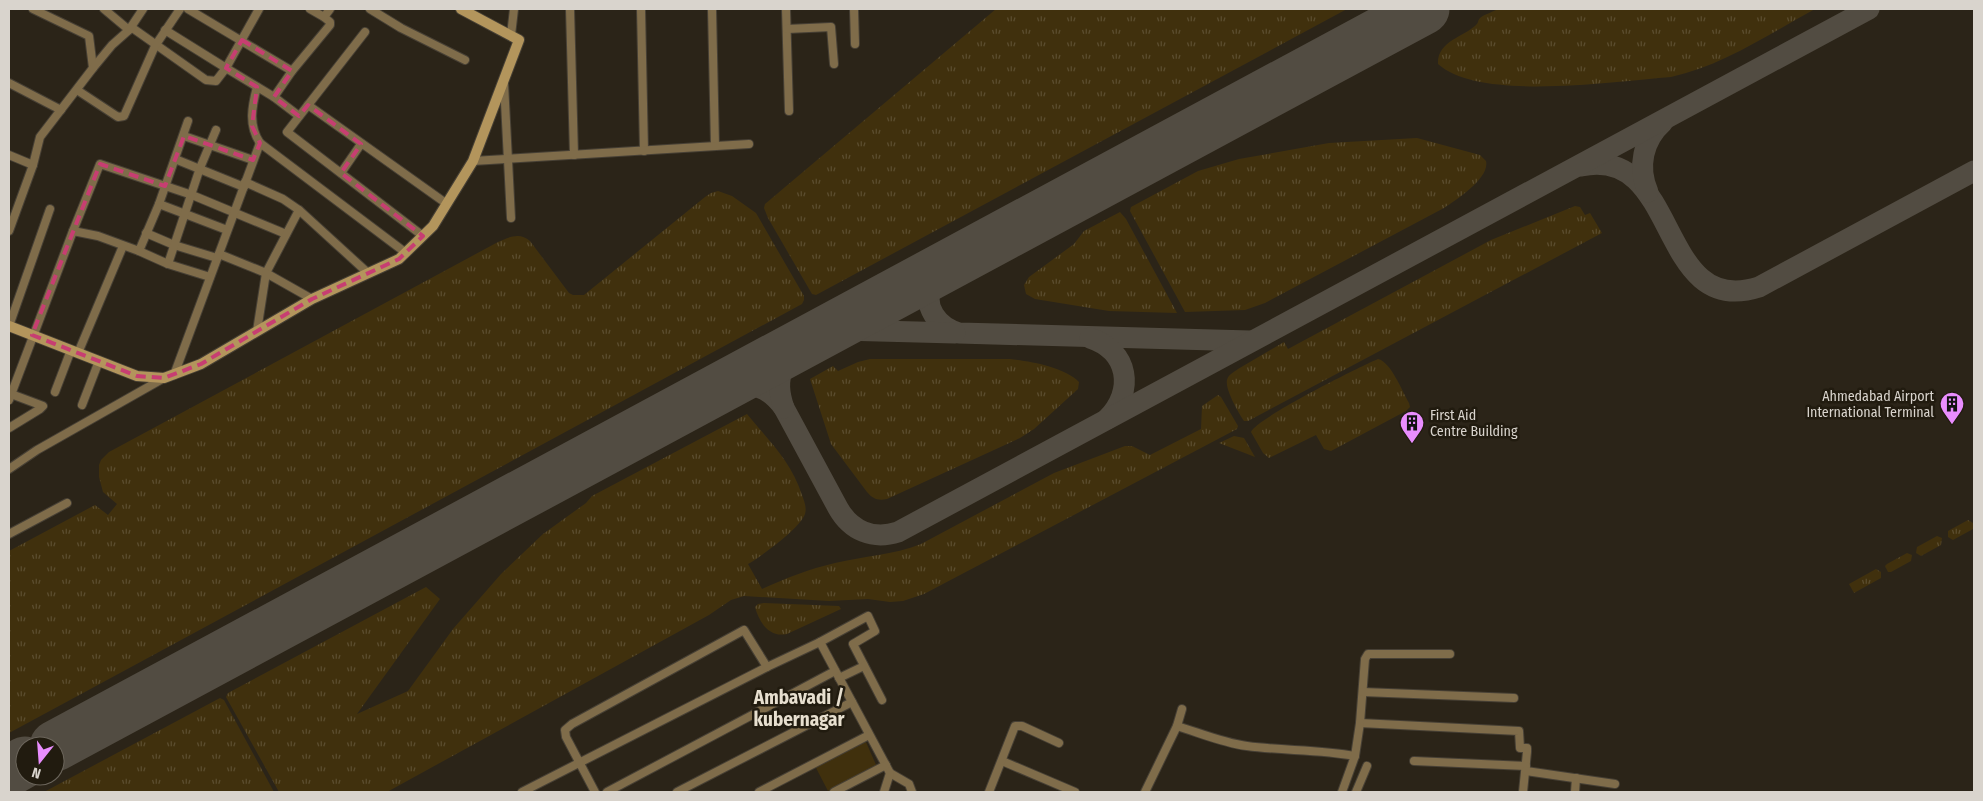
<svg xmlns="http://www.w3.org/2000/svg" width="1983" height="801" viewBox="0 0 1983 801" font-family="'Fira Sans Condensed',sans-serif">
	<defs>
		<pattern id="grass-tufts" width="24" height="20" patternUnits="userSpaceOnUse" patternTransform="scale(1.25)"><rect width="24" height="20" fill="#40300d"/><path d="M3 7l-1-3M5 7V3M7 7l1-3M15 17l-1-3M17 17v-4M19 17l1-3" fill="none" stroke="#5b4d2f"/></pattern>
	</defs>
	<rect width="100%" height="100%" fill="#2b2418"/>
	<!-- grass -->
	<g fill="url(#grass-tufts)">
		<polygon points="996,9 1347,9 816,295 812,294 768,218 764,208 765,204"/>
		<path d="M 1498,9 L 1815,9 C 1769,34 1722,66 1671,77 C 1615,81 1480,102 1438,64 C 1437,41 1464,37 1476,25 C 1479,22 1477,22 1480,18 C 1485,14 1493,12 1498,9 Z"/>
		<path d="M 1417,138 L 1480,155 L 1486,161 C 1490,178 1457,199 1444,208 L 1265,303 L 1245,310 L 1185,312 L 1130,211 L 1131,207 L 1198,171 L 1239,159 L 1329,143 Z"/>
		<path d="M 718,191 L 732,196 L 756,213 L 804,296 L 804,300 L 802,304 L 9,733 L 9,551 L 95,505 L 108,515 L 117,504 L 103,492 L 99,477 L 99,465 L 101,460 L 109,452 L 498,242 C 509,237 520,232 530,241 L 569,293 L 573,295 L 584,295 L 705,197 L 711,193 Z"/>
		<path d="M 1575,206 L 1580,207 L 1585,215 L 1590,213 L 1602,233 L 1248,421 L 1244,421 C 1239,413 1225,390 1227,380 C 1228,375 1234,372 1238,369 L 1284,342 L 1288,349 L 1491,240 Z"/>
		<polygon points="1120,212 1126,219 1177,313 1109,311 1035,299 1026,294 1024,285 1029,277 1074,244 1084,231"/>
		<path d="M 1010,359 C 1029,361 1065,367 1079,382 L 1078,389 L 1034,429 L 1020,438 L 887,499 C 878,501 873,499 867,492 L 831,444 L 810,379 L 833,366 L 838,371 L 858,362 L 870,359 Z"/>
		<path d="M 1378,359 C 1391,362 1402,391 1409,403 L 1410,407 L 1406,411 L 1331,451 L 1324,449 L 1316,435 L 1269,458 L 1263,453 L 1251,432 C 1257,418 1359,367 1378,359 Z"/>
		<path d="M 1218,395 L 1221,397 L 1238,426 L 1237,429 L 924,594 L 903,601 L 890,602 L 868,599 L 829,601 L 744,596 L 731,600 L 709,615 L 387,792 L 279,792 L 226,697 L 228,693 L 426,587 L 440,599 L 357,714 L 408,691 L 453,629 L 501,574 L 543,534 L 586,503 L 592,496 L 747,414 C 769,441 791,461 802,495 C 804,501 807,507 805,514 C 800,528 762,556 748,564 L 762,589 C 786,578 809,569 835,563 C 864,556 893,555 921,544 L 1054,473 L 1125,446 L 1132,446 L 1150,455 L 1201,429 L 1202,406 Z"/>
		<polygon points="1234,436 1244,438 1255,457 1219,443"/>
		<polygon points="1968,520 1973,523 1973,529 1953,540 1948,537 1948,531"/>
		<polygon points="1937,536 1942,538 1941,545 1921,556 1916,553 1917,547"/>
		<polygon points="1907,553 1912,555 1911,561 1891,572 1888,572 1885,566 1887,564"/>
		<polygon points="1876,569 1881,572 1881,578 1854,593 1849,584"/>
		<path d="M 764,603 L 839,606 L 841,609 L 787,634 C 769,638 759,622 755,607 L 758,604 Z"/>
		<polygon points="220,698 224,700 274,792 44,792"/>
	</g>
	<!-- green -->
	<polygon fill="#40300d" points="866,742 877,767 828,791 815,766"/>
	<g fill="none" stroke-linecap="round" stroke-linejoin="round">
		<!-- taxiway -->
		<g stroke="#524c42" stroke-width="21">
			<path d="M 1581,166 C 1681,144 1656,320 1759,287 L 1974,171"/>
			<path d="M 1648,192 C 1637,167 1643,140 1663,122"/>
			<path d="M 947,265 C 942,271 935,276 932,284 C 922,307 938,327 959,333 L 1250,341"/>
			<polyline points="825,331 841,330 955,333"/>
			<path d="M 1090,338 C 1129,351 1135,391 1107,419"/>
			<path d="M 704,397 C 737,384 760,375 784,408 L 838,508 C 851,531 873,540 898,532 L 1869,9"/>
			<path d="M 784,408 C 772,374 785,360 810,339"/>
		</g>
		<!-- runway -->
		<g stroke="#524c42" stroke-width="51">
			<polyline points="55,746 1424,9"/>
			<polyline points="9,771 25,762"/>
		</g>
		<defs>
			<g id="street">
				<polyline points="33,9 89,36 93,68 40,137 33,165"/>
				<polyline points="104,9 129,30"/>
				<polyline points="188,9 292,71"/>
				<polyline points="259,9 226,68 274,97"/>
				<polyline points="310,9 324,17"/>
				<polyline points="370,9 401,28 465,60"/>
				<polyline points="570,9 574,155"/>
				<polyline points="641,9 644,151"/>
				<polyline points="712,9 715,146"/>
				<polyline points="786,9 789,111"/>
				<polyline points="854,9 855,44"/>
				<polyline points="131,27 206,80 216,81 226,68 165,30"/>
				<polyline points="787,29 831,27 834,64"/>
				<polyline points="365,32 287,132 423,236"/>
				<polyline points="511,35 514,9"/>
				<polyline points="93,68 112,45 129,30 143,9"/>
				<polyline points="9,83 61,110"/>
				<polyline points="504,83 511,218"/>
				<path d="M 257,87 C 252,106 248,125 260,143"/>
				<polyline points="77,90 118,117 124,116 155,46 180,9"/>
				<polyline points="308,105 447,204"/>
				<polyline points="299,116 274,97 292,71 330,25 330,22 324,17 330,9"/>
				<polyline points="184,136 253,160"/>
				<polyline points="9,155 33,165 9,231"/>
				<polyline points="175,159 244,187"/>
				<polyline points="473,161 749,144"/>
				<polyline points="341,173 361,144"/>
				<polyline points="245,182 283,199 299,210"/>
				<polyline points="159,204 227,230"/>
				<polyline points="73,231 100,164 192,195 286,234"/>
				<polyline points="146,233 174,245 217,258"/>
				<polyline points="139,251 159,204 188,121"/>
				<polyline points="219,254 266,273 299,210 368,273"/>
				<polyline points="168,264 200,168 216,130"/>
				<polyline points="9,326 50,209"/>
				<polyline points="257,331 266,273 312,299"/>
				<polyline points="78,353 123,246"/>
				<polyline points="174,375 260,143 406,253"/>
				<polyline points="55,392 71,350"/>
				<polyline points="9,400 73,231 98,236 139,251 168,264 210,277"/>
				<polyline points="82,405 99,361"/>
				<polyline points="9,428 40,409 43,406 11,394"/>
				<polyline points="9,469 37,450 164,378"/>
				<polyline points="9,534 67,503"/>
				<polyline points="820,642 868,616 875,631 853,644 882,700"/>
				<polyline points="1450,654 1368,654 1365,659 1360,723 1519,731 1520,748 1527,748 1527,752 1523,792"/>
				<polyline points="839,678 864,666"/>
				<polyline points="1363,692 1514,698"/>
				<path d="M 1177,726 C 1200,733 1223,743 1247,746 C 1283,751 1319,749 1355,756"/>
				<polyline points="1002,761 1075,792"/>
				<polyline points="1414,761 1526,766"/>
				<polyline points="1526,771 1615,784"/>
				<polyline points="890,773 909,784 912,792"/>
				<polyline points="522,792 767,667 820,642 890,773 884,792"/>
				<polyline points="595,792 566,737 565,730 572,724 744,630 767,667"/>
				<polyline points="607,792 835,671"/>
				<polyline points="677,792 852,702"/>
				<polyline points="759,792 869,735"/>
				<polyline points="834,792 886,765"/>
				<polyline points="989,792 1015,726 1022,726 1059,743"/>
				<polyline points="1145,792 1177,726 1182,709"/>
				<polyline points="1342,792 1355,756 1360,723"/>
				<polyline points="1356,792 1367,766"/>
				<polyline points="1575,792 1576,778"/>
			</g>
			<polyline id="secondary" points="9,326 137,376 164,378 201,364 312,299 399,259 433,226 473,161 519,40 461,9"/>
		</defs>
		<!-- street casing -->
		<use href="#street" stroke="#474035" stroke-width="10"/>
		<!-- secondary casing -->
		<use href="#secondary" stroke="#474035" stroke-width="12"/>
		<!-- street -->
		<use href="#street" stroke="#7f6c4a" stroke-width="8"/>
		<!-- secondary -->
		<use href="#secondary" stroke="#b3955c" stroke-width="10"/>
	</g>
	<!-- marked area -->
	<path fill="none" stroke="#c73e72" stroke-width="4" stroke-dasharray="10 6" stroke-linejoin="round" d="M 242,40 L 292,71 L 274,97 L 299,116 L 308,105 L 361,144 L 341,173 L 423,236 L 399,259 L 312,299 L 201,364 L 164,378 L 137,376 L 32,335 L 100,164 L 165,186 L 184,136 L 253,160 L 260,143 L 252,126 L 257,87 L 226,68 Z"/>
	<!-- icons -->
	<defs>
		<symbol id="building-pin" viewBox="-11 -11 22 30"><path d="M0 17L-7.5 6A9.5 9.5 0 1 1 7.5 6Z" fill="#e98dfe" stroke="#211b0f"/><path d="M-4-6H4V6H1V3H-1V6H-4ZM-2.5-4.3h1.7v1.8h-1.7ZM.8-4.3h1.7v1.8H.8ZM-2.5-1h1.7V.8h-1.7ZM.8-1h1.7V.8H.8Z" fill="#111"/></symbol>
	</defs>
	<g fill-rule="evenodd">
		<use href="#building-pin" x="1938" y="390" width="28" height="38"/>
		<use href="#building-pin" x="1398" y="409" width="28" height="38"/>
	</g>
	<g text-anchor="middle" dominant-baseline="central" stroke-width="5" stroke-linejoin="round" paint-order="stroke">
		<!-- poi labels -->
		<g font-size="14" fill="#d9d4cd" stroke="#211b0f" text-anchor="end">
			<text x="1934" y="396">Ahmedabad Airport<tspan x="1934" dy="16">International Terminal</tspan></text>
			<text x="1430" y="415" text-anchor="start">First Aid<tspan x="1430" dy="16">Centre Building</tspan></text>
		</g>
		<!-- district labels -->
		<g font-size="19" font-weight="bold" fill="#e7dfcf" stroke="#211b0f">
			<text x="799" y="697">Ambavadi /<tspan x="799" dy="22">kubernagar</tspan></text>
		</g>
	</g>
	<!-- border -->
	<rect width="1983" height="801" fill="none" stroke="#d9d4cd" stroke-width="20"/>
	<!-- north arrow -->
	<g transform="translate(40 761) rotate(197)"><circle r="24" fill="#211b0f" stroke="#6b655b"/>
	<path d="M0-4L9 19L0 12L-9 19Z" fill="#e98dfe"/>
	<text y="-8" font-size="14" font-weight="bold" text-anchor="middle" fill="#d9d4cd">N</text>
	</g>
</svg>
